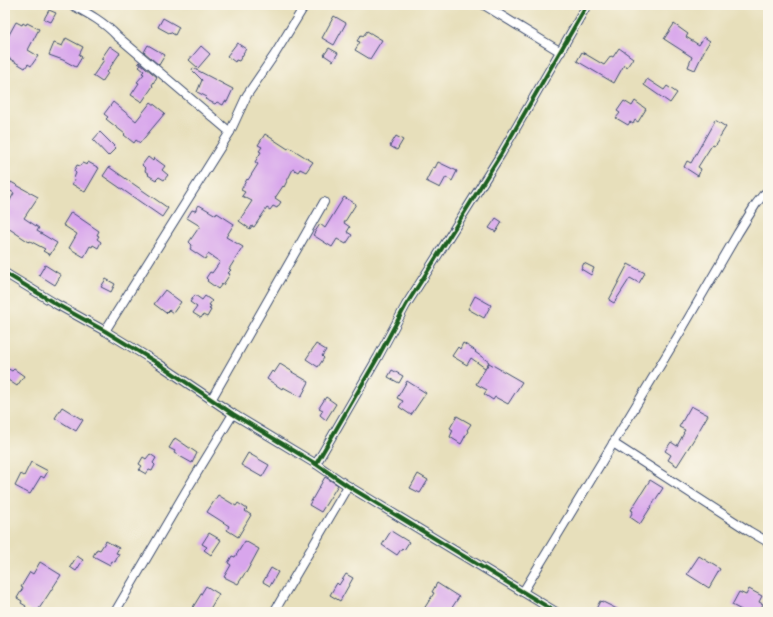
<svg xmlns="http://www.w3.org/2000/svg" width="773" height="617" viewBox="0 0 773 617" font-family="'EB Garamond',serif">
	<rect width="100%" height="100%" fill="#fbf7ec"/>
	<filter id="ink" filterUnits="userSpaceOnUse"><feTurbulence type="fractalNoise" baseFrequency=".025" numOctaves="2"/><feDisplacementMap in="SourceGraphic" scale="8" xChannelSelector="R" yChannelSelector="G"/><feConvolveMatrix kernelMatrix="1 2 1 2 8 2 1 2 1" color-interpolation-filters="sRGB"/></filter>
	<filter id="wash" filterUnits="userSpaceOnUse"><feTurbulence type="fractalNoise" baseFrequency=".012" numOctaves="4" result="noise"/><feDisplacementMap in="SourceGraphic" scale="16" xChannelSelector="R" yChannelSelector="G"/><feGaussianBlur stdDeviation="0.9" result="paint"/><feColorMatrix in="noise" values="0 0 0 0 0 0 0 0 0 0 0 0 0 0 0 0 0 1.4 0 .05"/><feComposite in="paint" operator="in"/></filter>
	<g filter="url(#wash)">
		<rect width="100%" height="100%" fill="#e7dfbb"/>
		<g id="blocks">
			<!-- building -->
			<g fill="#d8a6ec">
				<polygon points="49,10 56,13 51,22 44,19"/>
				<polygon points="334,16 346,23 334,45 322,38"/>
				<polygon points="163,18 179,27 175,35 170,32 169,33 158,27"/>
				<polygon points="16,22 22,25 23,23 26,25 27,23 39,29 28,50 38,56 31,66 28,64 25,68 5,56 5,42"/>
				<polygon points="674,24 688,34 686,37 699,45 704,37 710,41 705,49 695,70 688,67 692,57 664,39"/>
				<polygon points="367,31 382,40 370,59 355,50 360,42 357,41 361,35 363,36"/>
				<polygon points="66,38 83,47 79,55 82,57 76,67 63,60 49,55 54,43 62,46"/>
				<polygon points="237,43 246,49 243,53 244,53 239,61 236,60 235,62 227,56"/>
				<polygon points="148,45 165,55 159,65 144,52"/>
				<polygon points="110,46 120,53 107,72 108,73 102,82 93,76 104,60 101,59"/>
				<polygon points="201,46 210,54 198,68 189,60"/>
				<polygon points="329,48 338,53 333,61 324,55"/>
				<polygon points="619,48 633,58 627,67 624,65 614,83 577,61 582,52 604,65 611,56 613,57"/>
				<polygon points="139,62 157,77 152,85 153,86 142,102 131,95 139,83 137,82 144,74 142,73 144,71 139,67 141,65 138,63"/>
				<polygon points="193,68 233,89 227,102 225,101 223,105 217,102 215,104 205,99 207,97 197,92 202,80 192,70"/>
				<polygon points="647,79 664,90 667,86 677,93 670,103 644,85"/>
				<polygon points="624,101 632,106 635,101 646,109 638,122 635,120 633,124 630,122 628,125 616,118 620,113 617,111"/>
				<polygon points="113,102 136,121 151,102 165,113 140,143 136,140 134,143 124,135 125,134 106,119 108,117 104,114"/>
				<polygon points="715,120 726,127 714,146 712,145 698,167 701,169 698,176 684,167 687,161 691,163"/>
				<polygon points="100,132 116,148 108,156 93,140"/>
				<polygon points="265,134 288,149 289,147 313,162 306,172 300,169 298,172 293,169 284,187 283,186 275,198 281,202 277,208 273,206 270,210 267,208 254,227 252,226 250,229 239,221 252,201 242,196 245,192 241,190 247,179 248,180 258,164 255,162 261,152 259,151 262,147 258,145"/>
				<polygon points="396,136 403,140 397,150 390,146"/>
				<polygon points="148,157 153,161 154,158 165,166 162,170 168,175 164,180 159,177 156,180 148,175 149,174 145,171 146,169 142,165"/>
				<polygon points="88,162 99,168 85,192 72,184 75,179 74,178 76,173 74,171 77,165 80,166 82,163 87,165"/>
				<polygon points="438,162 457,171 452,181 446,177 440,188 426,181 433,167 435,168"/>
				<polygon points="109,167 168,208 162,217 103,176"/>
				<polygon points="11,182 38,197 24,218 39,228 37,231 57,243 50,255 43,251 45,249 30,241 29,242 5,226 5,210 14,193 7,189"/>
				<polygon points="344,197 356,204 344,223 350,227 347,232 352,235 346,244 337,239 332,247 313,235 320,224 325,228"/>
				<polygon points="199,205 216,215 217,213 234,224 226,237 243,247 229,269 231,270 228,273 230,274 223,285 222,284 218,289 207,281 208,280 206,278 210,272 212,273 220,262 208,254 205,259 190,249 192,245 189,242 200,226 187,218 192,210 195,211"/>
				<polygon points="71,212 99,231 97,235 99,236 97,239 101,242 98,248 93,245 92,247 90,246 84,257 69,248 77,234 63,225"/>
				<polygon points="496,218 502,222 496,232 489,228"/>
				<polygon points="584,263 594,268 591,275 581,269"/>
				<polygon points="628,264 645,273 639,283 630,278 614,303 609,300"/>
				<polygon points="45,265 61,275 55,285 39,275"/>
				<polygon points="106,279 115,284 111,292 101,287"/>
				<polygon points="165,290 181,302 173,313 169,310 166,313 154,304"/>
				<polygon points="195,295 202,300 205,296 212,301 209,305 211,306 209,309 211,310 207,317 203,315 201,318 193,313 197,307 190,302"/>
				<polygon points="475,296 491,305 484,318 468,309"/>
				<polygon points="463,343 476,351 475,352 489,362 485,368 471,358 467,365 452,356 458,347 460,349"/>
				<polygon points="316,344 326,350 322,356 324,358 318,367 306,359"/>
				<polygon points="489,363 522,382 508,404 495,397 493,400 484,394 487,390 476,384"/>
				<polygon points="280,364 293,372 292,372 309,382 301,397 283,387 282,389 267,379 272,371 274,373"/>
				<polygon points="5,367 12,371 14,369 24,376 17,386 5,378"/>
				<polygon points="392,370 403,376 399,383 388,377"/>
				<polygon points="407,381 426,393 411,415 399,407 403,401 397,398"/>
				<polygon points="326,397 336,404 326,420 320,415 323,410 319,408"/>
				<polygon points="691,406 708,415 694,439 677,466 668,460 671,455 665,451 671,442 677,446 684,433 683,433 685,430 679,427"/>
				<polygon points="62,407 83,420 76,431 55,418"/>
				<polygon points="457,416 471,424 467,430 468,431 461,444 450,437 453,430 450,428"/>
				<polygon points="175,438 197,453 192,463 174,453 175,451 169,448"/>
				<polygon points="248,453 269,465 262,477 241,465"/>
				<polygon points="150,454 156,458 153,463 155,465 152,471 149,470 146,474 139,470 142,466 139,464 143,457 146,459"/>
				<polygon points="31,462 48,471 44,478 41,476 30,494 15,486 21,474 24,476"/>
				<polygon points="418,474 428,480 420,493 410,488"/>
				<polygon points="325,477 338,485 321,512 309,505"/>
				<polygon points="650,480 663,488 640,524 630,517 633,511 631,510"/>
				<polygon points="218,495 236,506 238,503 247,509 245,511 251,515 238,537 227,530 229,526 207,512"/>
				<polygon points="391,531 409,542 404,550 402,548 397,555 382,545"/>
				<polygon points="209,533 221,540 211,555 204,550 207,547 202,544"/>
				<polygon points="106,541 119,548 116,553 119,554 115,562 112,561 110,565 93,556 97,549 100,550"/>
				<polygon points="245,541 259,549 246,573 245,573 238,584 224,577 231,565 228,563 232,556 235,557"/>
				<polygon points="77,556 83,560 76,571 70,567"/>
				<polygon points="699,556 720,569 709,588 687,574"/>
				<polygon points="40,562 61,575 37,612 32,612 25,608 26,606 21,603 22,601 17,598 23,588 21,587 30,572 33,574"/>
				<polygon points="271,568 278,572 270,586 263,582"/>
				<polygon points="346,574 353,578 340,601 330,595 337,583 339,585"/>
				<polygon points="437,583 459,597 449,612 422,612 434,593 432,592"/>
				<polygon points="206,586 219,594 208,612 190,612"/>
				<polygon points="749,589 762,596 759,602 763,604 759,612 745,612 732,605 739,592 746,595"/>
				<polygon points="600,601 603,602 623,612 601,612 596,609"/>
			</g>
		</g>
	</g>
	<g filter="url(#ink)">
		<use href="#blocks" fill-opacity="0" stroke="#3a496c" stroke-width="1"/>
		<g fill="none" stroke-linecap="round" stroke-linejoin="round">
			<defs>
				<g id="minor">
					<path d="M 72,5 C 89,14 104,22 117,36 L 230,132"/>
					<polyline points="484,5 561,52"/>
					<polyline points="5,273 56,304 105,331 159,364 233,414 316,464 348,486 556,612"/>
					<polyline points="105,331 230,132 247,95 275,54 305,5"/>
					<polyline points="211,400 324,202"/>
					<polyline points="613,443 749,531 768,542"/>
					<polyline points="316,464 378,357 406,305 429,269 501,154 587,5"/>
					<polyline points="523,592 678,336 738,233 756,204 763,195 768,191"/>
					<polyline points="115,612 186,491 233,414"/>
					<polyline points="274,612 348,486"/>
				</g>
			</defs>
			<!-- minor casing -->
			<use href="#minor" stroke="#3a496c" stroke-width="10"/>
			<!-- minor -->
			<use href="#minor" stroke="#fff" stroke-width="8"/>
			<defs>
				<g id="cycleway">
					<polyline points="5,273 56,304 105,331 159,364 233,414 316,464 348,486 556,612"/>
					<polyline points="316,464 378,357 406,305 429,269 501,154 587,5"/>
				</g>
			</defs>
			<!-- cycleway casing -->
			<use href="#cycleway" stroke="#fbf7ec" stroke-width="6"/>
			<!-- cycleway -->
			<use href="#cycleway" stroke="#1b5e20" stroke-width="4"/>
		</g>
	</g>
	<!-- margin -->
	<rect width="773" height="617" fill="none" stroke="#fbf7ec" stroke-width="20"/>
</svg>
